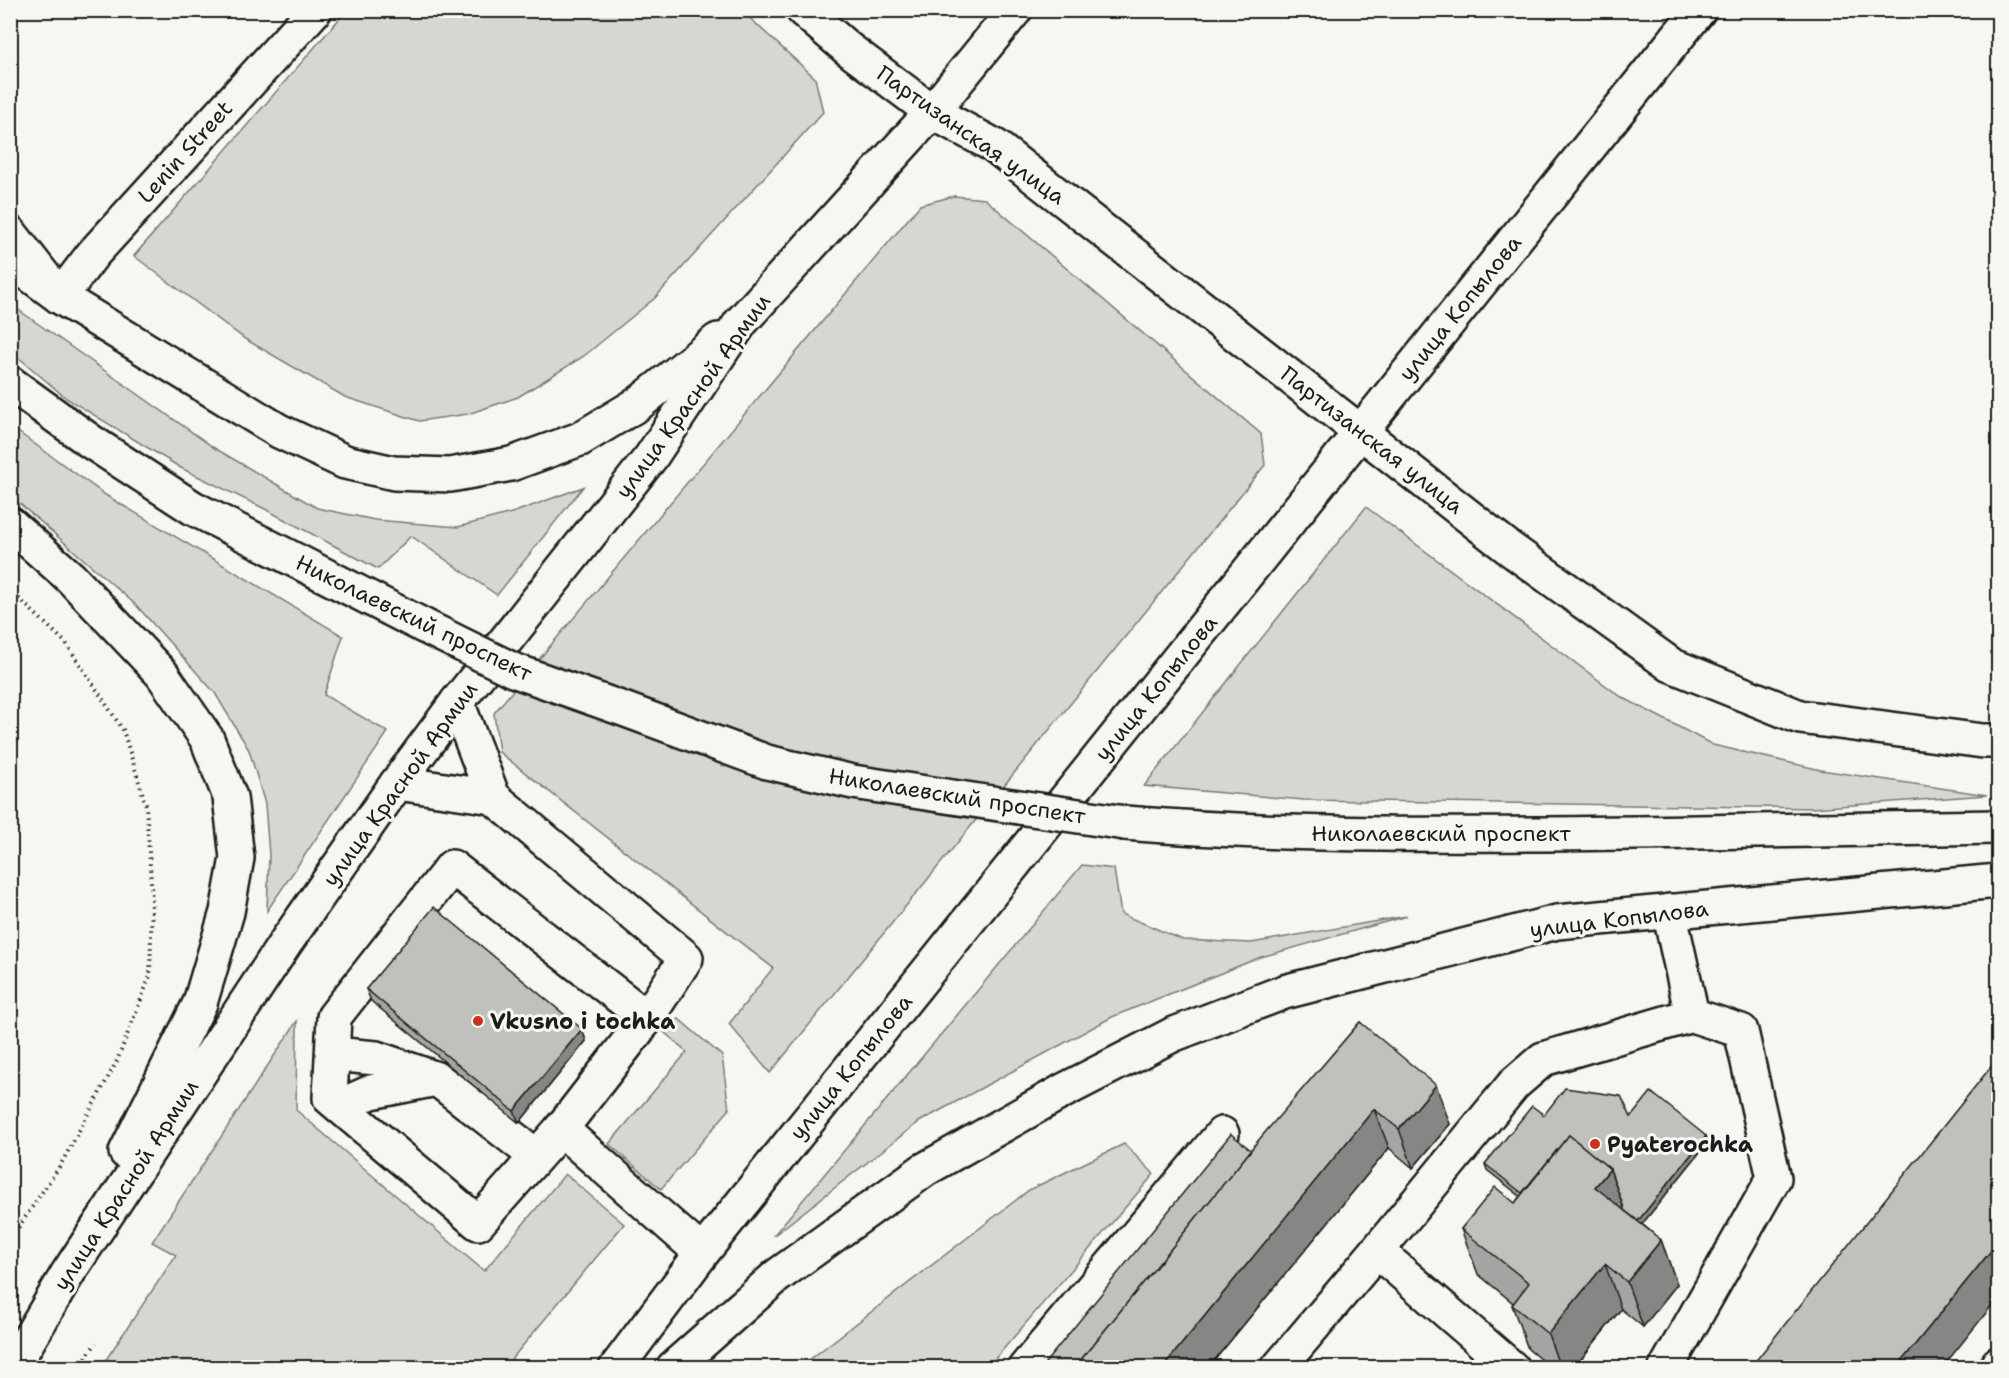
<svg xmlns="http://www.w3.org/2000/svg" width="2009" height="1378" viewBox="0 0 2009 1378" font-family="'Shantell Sans',sans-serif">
	<rect width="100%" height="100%" fill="#f6f6f2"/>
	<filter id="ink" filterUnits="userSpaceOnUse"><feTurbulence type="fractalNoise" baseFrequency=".0167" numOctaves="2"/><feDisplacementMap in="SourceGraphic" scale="12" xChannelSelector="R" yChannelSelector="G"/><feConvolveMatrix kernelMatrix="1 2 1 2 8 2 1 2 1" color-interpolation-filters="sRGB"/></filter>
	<g filter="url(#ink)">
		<!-- green -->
		<g fill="#d6d6d2" stroke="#797977" stroke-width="1.5">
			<polygon points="346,11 742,11 815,78 823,112 655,298 584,356 518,397 468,414 419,421 345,397 245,339 134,256"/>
			<polygon points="954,196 985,199 1261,434 1265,465 770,1073 729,1024 773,968 499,752 494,713 920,205"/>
			<polygon points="10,304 216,449 317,508 375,520 458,527 515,512 583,487 497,595 411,536 378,569 263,508 181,468 66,398 11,351"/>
			<polygon points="11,427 107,496 343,636 324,695 388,732 267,911 269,855 265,804 249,750 215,693 136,605 11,496"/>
			<polygon points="1366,507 1620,696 1713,745 1821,770 1987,795 1812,808 1304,800 1144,786"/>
			<polygon points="1082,865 1114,869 1121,914 1183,940 1251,943 1407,916 1261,957 1112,1017 919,1122 773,1236"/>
			<polygon points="679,1019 722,1056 729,1110 661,1189 609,1144 687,1052 657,1026"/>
			<polygon points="297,1021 296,1110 484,1271 565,1174 624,1224 505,1367 101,1367 176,1255 152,1242"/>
			<polygon points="1124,1144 1154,1174 988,1367 800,1367 1029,1190"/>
		</g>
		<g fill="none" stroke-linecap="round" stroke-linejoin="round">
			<defs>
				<g id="minor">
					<polyline points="803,10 847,48 932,112 1015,10"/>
					<polyline points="10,233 60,297 93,254 315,10"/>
					<polyline points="457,702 493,797 686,958 647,1018 561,1129 702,1253"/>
					<polyline points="397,783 493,797"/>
					<polyline points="333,1054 376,1058 437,1079 536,1156"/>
					<polyline points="340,1106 371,1092 436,1079"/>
					<polyline points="561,1129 478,1223 330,1098 334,1017 452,867 647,1018"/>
					<polyline points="1377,1251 1512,1368"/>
					<polyline points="1025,1368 1222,1134"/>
					<polyline points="1278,1368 1377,1251 1514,1084 1543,1059 1692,1015"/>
					<polyline points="1666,1368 1774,1178 1741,1031 1692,1015 1669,911"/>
					<polyline points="1996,1368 1998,1364"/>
				</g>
				<g id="major">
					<polyline points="10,260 60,297 279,431 345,462 394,473 450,475 511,464 580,439 638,404 718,340"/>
					<polyline points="10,383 90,441 193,508 424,626"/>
					<polyline points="10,524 71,578 162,674 207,739 230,797 237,858 227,912 200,1003 126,1152"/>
					<path d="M 1125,823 C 1295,837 1466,835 1637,833 C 1757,831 1878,829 1998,827"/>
					<polyline points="12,1368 68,1273 286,942 397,783 457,702 651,457 741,322 932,112 995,146 1509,548 1671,665 1800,717 1983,741 1998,741"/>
					<polyline points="616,1368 702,1253 1699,10"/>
					<polyline points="673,1368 777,1276 924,1170 1063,1091 1172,1035 1284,992 1557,922 1998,881"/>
				</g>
			</defs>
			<!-- minor casing -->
			<use href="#minor" stroke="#1c1c1c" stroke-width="38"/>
			<!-- major casing -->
			<use href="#major" stroke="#1c1c1c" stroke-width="38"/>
			<!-- path -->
			<g stroke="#1c1c1c" stroke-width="4" stroke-dasharray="1.5 4.5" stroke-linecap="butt">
				<polyline points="10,590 66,643 123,730 146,805 152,898 150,976 117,1061 61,1164 10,1240"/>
				<polyline points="79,1368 96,1343"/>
			</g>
			<!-- minor -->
			<use href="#minor" stroke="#f6f6f2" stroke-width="33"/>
			<!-- major -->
			<use href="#major" stroke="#f6f6f2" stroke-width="33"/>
			<defs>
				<polyline id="major-bridge" points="424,626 513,670 626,710 767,762 853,782 1125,823"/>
			</defs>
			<!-- major-bridge casing -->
			<use href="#major-bridge" stroke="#1c1c1c" stroke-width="38" stroke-linecap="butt"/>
			<!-- major-bridge -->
			<use href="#major-bridge" stroke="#f6f6f2" stroke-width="33"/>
		</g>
		<!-- wall -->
		<g fill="#a5a5a3" stroke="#1c1c1c" stroke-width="1.5">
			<polygon points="366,989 582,1029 586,1041 519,1123 371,1001"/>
			<polygon points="1360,1022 1450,1124 1413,1168 1389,1148 1208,1368 1041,1368 1251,1150"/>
			<polygon points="1544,1115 1631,1117 1706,1136 1708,1142 1642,1224 1661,1240 1677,1284 1643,1327 1621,1309 1574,1368 1551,1368 1528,1349 1512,1305 1513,1303 1478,1274 1461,1229 1515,1203 1520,1196 1487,1170 1485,1164"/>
		</g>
		<!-- shaded-wall -->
		<g fill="#868684" stroke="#1c1c1c" stroke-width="1.5">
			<polygon points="582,1029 586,1041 519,1123 514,1111"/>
			<polygon points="1436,1085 1450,1124 1413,1168 1399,1129"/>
			<polygon points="1374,1109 1389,1148 1208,1368 1162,1368"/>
			<polygon points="1706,1136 1708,1142 1627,1243 1624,1238"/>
			<polygon points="1610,1169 1626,1214 1595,1187"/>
			<polygon points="1661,1240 1677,1284 1643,1327 1627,1282"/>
			<polygon points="1998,1242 1998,1298 1942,1368 1896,1368"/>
			<polygon points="1605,1264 1621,1309 1574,1368 1560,1368 1548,1334"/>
		</g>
		<!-- building -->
		<g fill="#c0c0bd" stroke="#1c1c1c" stroke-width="1.5">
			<polygon points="434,907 582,1029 514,1111 366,989"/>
			<polygon points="1360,1022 1436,1085 1399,1129 1374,1109 1162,1368 1074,1368 1262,1136"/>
			<polygon points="1998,1058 1998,1242 1896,1368 1750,1368"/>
			<polygon points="1565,1088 1621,1096 1631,1117 1651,1092 1706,1136 1638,1221 1623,1209 1624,1208 1610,1169 1569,1135 1522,1193 1485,1164 1532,1106 1544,1115"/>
			<polygon points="1231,1134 1251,1150 1074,1368 1041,1368"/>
			<polygon points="1569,1135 1610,1169 1595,1187 1661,1240 1627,1282 1605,1264 1548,1334 1512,1305 1529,1283 1461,1229 1495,1187 1515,1203"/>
		</g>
	</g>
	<!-- markers -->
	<g fill="#c8321e" stroke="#f6f6f2" stroke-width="2">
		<circle cx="478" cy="1021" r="6"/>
		<circle cx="1595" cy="1144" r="6"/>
	</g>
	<g text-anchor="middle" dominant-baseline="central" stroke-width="6" stroke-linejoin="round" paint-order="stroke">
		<!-- street labels -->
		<g font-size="22" fill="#1c1c1c" stroke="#f6f6f2">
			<text transform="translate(971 135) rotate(35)">Партизанская улица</text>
			<text transform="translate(185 152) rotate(-48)">Lenin Street</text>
			<text transform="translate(1460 308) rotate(-51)">улица Копылова</text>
			<text transform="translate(693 396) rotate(-54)">улица Красной Армии</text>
			<text transform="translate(1372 440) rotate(38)">Партизанская улица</text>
			<text transform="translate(414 618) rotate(26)">Николаевский проспект</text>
			<text transform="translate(1156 688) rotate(-51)">улица Копылова</text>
			<text transform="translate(400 784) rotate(-54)">улица Красной Армии</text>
			<text transform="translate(957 796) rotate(9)">Николаевский проспект</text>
			<text x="1441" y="833">Николаевский проспект</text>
			<text transform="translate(1619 919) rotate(-7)">улица Копылова</text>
			<text transform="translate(851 1067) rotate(-51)">улица Копылова</text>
			<text transform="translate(126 1185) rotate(-57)">улица Красной Армии</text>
		</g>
		<!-- poi labels -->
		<g font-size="22" font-weight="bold" fill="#1c1c1c" stroke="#f6f6f2" text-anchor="start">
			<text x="490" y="1021">Vkusno i tochka</text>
			<text x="1607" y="1144">Pyaterochka</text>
		</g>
	</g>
	<!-- margin -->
	<rect width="2009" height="1378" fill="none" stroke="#f6f6f2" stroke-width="36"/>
	<rect x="18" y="18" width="1973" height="1342" fill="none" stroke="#1c1c1c" stroke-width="2" filter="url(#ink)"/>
</svg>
